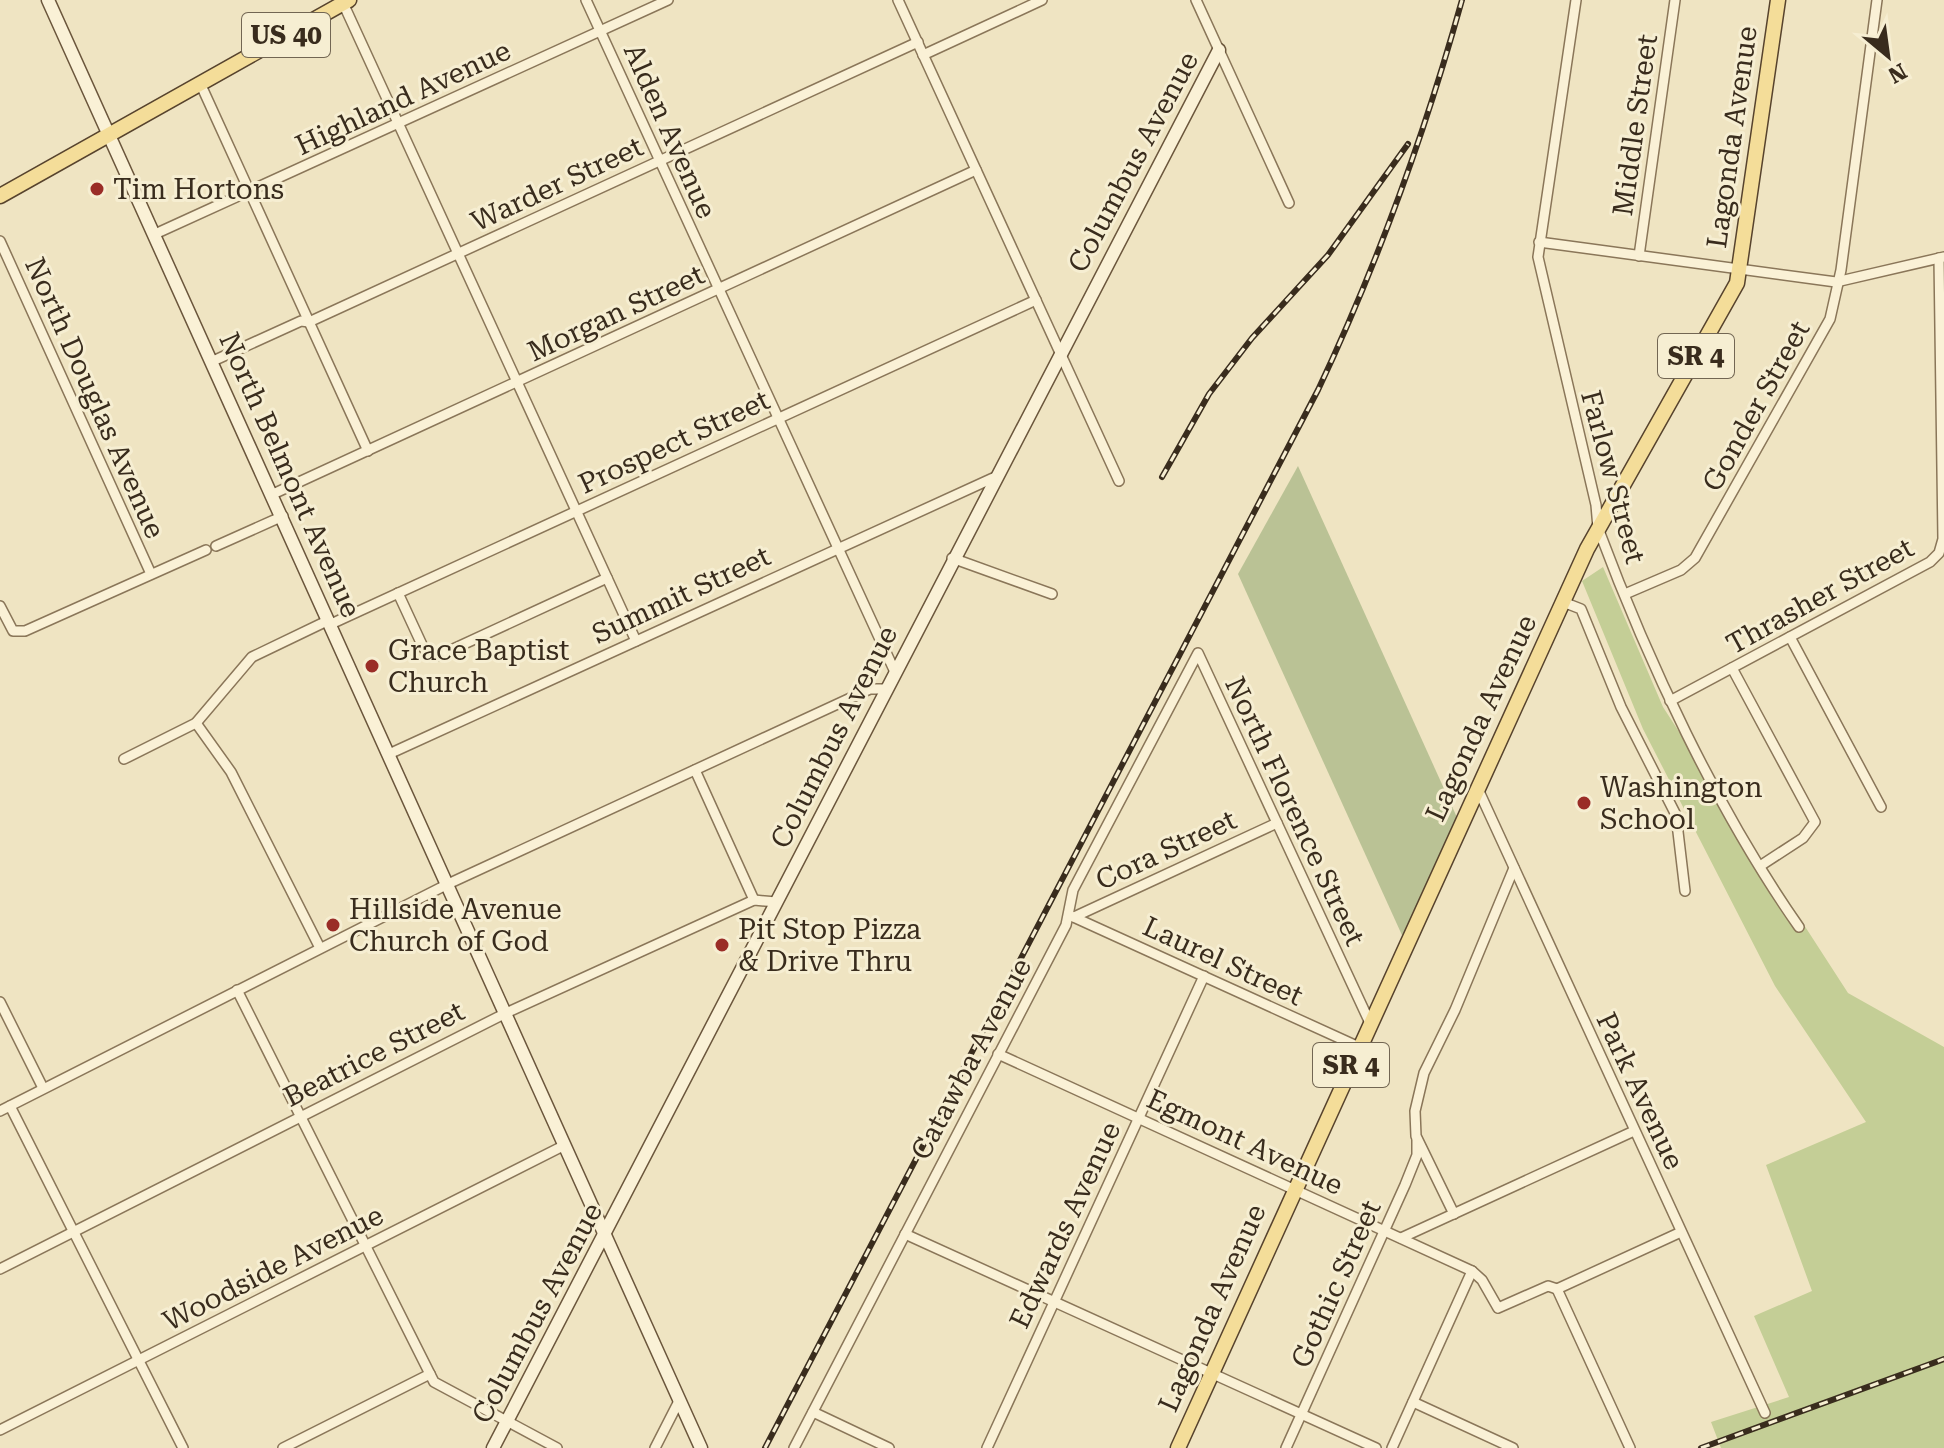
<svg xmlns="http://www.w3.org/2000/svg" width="1944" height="1448" viewBox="0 0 1944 1448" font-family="'Roboto Serif',serif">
	<rect width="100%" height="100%" fill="#efe4c2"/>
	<!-- green -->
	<polygon fill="#c4ce96" points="1603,567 1663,707 1848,993 1944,1047 1944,1448 1721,1448 1711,1422 1789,1397 1754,1316 1812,1291 1766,1165 1866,1122 1775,986 1643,729 1582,581"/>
	<!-- cemetery -->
	<polygon fill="#bac295" points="1298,466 1460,824 1406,944 1238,574"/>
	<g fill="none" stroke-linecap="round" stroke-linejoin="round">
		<defs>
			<g id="street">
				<polyline points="586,0 895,672"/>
				<polyline points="898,0 1119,481"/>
				<polyline points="1196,0 1289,203"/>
				<path d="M 1576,0 L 1538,257 L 1596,505 L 1598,528 C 1648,662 1717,810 1799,927"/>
				<polyline points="343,3 636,641"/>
				<polyline points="923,55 1042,0"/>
				<polyline points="200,83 368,451"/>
				<polyline points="155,234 668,0"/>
				<polyline points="0,241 151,574"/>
				<polyline points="1539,242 1836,282 1944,257"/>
				<polyline points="1639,256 1675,0"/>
				<polyline points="213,361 301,321 309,322 918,42"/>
				<polyline points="273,494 976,170"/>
				<polyline points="216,546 283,516"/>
				<polyline points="952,558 1052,594"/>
				<polyline points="398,593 423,647 428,654 438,656 607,578"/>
				<polyline points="1625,594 1681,570 1695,558 1830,319 1841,270 1877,0"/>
				<polyline points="1563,602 1581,609 1621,707 1676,815 1685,891"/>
				<polyline points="0,606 13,631 25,631 206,550"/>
				<polyline points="331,624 1036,300"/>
				<polyline points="1790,637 1881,807"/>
				<polyline points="1732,668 1815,822 1803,838 1760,866"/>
				<polyline points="1670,701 1930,562 1939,553 1943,539 1939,258"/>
				<polyline points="196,723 231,772 320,948"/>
				<polyline points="389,754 993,478"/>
				<polyline points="124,759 196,723 252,657 329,620"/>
				<polyline points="695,770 754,900"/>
				<polyline points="1477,787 1765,1413"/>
				<polyline points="1069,915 1359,1047"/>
				<polyline points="1074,917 1277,823"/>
				<polyline points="237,990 434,1382 557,1448"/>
				<polyline points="0,1002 43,1088"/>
				<polyline points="998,1054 1472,1271 1482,1280 1498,1308 1548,1286 1557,1289"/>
				<polyline points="10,1106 183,1448"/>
				<polyline points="0,1111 448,884 870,689 886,689"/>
				<polyline points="1454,1214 1416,1136 1415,1111 1424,1073 1455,1010 1514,868"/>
				<polyline points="905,1234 1376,1448"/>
				<polyline points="1401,1238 1634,1131"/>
				<polyline points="0,1269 506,1013 754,900 776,902"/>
				<polyline points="1557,1289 1630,1448"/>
				<polyline points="1557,1289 1681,1232"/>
				<polyline points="1413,1402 1513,1448"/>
				<polyline points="813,1412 889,1448"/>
				<polyline points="0,1430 565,1145"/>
				<polyline points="283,1448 430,1374"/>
				<polyline points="655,1448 679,1401"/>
				<polyline points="794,1448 1066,925 1073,890 1198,653 1370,1023"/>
				<polyline points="987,1448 1204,976"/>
				<polyline points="1286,1448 1405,1185 1417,1155 1417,1139"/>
				<polyline points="1392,1448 1472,1271"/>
			</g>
			<g id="secondary">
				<polyline points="48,0 701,1448"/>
				<polyline points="493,1448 1219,50"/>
			</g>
			<g id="primary">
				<polyline points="0,196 349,0"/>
				<polyline points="1178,1448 1587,549 1737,283 1778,0"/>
			</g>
		</defs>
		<!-- street casing -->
		<use href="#street" stroke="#8a7659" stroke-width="12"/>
		<!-- secondary casing -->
		<use href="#secondary" stroke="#6b563c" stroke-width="15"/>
		<!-- primary casing -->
		<use href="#primary" stroke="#57432d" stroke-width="17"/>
		<!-- street -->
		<use href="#street" stroke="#faf1d6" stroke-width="9"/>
		<!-- secondary -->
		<use href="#secondary" stroke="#faf1d6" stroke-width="12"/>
		<!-- primary -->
		<use href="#primary" stroke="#f4dd99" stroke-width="14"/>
		<defs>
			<g id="rail">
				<polyline points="1162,477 1209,394 1252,338 1328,255 1408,144"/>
				<path d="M 765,1448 L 1318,390 C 1377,265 1425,133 1462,0"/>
				<polyline points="1701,1448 1944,1359"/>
			</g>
		</defs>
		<!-- rail casing -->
		<use href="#rail" stroke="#392c1d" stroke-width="6"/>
		<!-- rail -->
		<use href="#rail" stroke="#f6eed2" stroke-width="3" stroke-dasharray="9" stroke-linecap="butt"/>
	</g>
	<!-- markers -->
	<g fill="#9a2d27" stroke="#f6eed2" stroke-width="3">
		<circle cx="97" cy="189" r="8"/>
		<circle cx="372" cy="666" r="8"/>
		<circle cx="1584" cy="803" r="8"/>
		<circle cx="333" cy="925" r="8"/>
		<circle cx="722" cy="945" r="8"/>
	</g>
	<g text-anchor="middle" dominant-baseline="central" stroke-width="6" stroke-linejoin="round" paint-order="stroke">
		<!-- shield labels -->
		<g fill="#f6eed2" stroke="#726653" stroke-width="2">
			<rect x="242" y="13" width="88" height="44" rx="6"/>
			<rect x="1658" y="334" width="76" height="44" rx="6"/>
			<rect x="1313" y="1043" width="76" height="44" rx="6"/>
		</g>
		<g font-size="26" font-weight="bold" fill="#392c1d">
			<text x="286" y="35">US 40</text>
			<text x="1696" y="356">SR 4</text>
			<text x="1351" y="1065">SR 4</text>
		</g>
		<!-- street labels -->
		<g font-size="28" fill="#392c1d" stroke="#f6eed2">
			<text transform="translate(403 98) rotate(-25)">Highland Avenue</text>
			<text transform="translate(1635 125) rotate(-82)">Middle Street</text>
			<text transform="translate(670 131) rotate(66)">Alden Avenue</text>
			<text transform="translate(1732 137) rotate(-82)">Lagonda Avenue</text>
			<text transform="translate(1133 162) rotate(-62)">Columbus Avenue</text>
			<text transform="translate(557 184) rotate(-25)">Warder Street</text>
			<text transform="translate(616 313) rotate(-25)">Morgan Street</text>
			<text transform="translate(95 398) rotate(66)">North Douglas Avenue</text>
			<text transform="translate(1756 406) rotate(-61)">Gonder Street</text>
			<text transform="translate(674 442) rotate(-25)">Prospect Street</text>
			<text transform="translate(290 475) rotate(66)">North Belmont Avenue</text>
			<text transform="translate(1613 477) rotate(75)">Farlow Street</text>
			<text transform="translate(681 595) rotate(-25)">Summit Street</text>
			<text transform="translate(1820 596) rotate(-29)">Thrasher Street</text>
			<text transform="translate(1481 718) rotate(-65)">Lagonda Avenue</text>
			<text transform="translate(834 737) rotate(-63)">Columbus Avenue</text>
			<text transform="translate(1295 811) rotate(65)">North Florence Street</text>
			<text transform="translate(1166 850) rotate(-25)">Cora Street</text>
			<text transform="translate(1223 961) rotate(25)">Laurel Street</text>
			<text transform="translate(374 1054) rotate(-27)">Beatrice Street</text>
			<text transform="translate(971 1059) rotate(-62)">Catawba Avenue</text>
			<text transform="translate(1640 1091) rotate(65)">Park Avenue</text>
			<text transform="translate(1245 1142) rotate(25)">Egmont Avenue</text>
			<text transform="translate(1065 1225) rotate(-65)">Edwards Avenue</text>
			<text transform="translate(273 1268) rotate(-27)">Woodside Avenue</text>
			<text transform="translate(1336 1284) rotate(-66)">Gothic Street</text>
			<text transform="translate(1212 1308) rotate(-66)">Lagonda Avenue</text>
			<text transform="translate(537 1313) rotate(-62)">Columbus Avenue</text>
		</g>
		<!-- poi labels -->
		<g font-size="28" fill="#392c1d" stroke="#f6eed2" text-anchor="start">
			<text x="113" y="189">Tim Hortons</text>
			<text x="388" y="650">Grace Baptist<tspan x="388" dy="32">Church</tspan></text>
			<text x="1600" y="787">Washington<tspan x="1600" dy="32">School</tspan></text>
			<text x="349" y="909">Hillside Avenue<tspan x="349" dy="32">Church of God</tspan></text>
			<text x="738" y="929">Pit Stop Pizza<tspan x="738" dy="32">&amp; Drive Thru</tspan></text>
		</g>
	</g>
	<!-- north arrow -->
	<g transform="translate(1888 56) rotate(151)" stroke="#f6eed2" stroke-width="6" paint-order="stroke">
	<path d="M0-6L14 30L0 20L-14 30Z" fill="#392c1d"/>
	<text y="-12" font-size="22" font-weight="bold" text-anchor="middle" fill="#392c1d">N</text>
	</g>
</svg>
